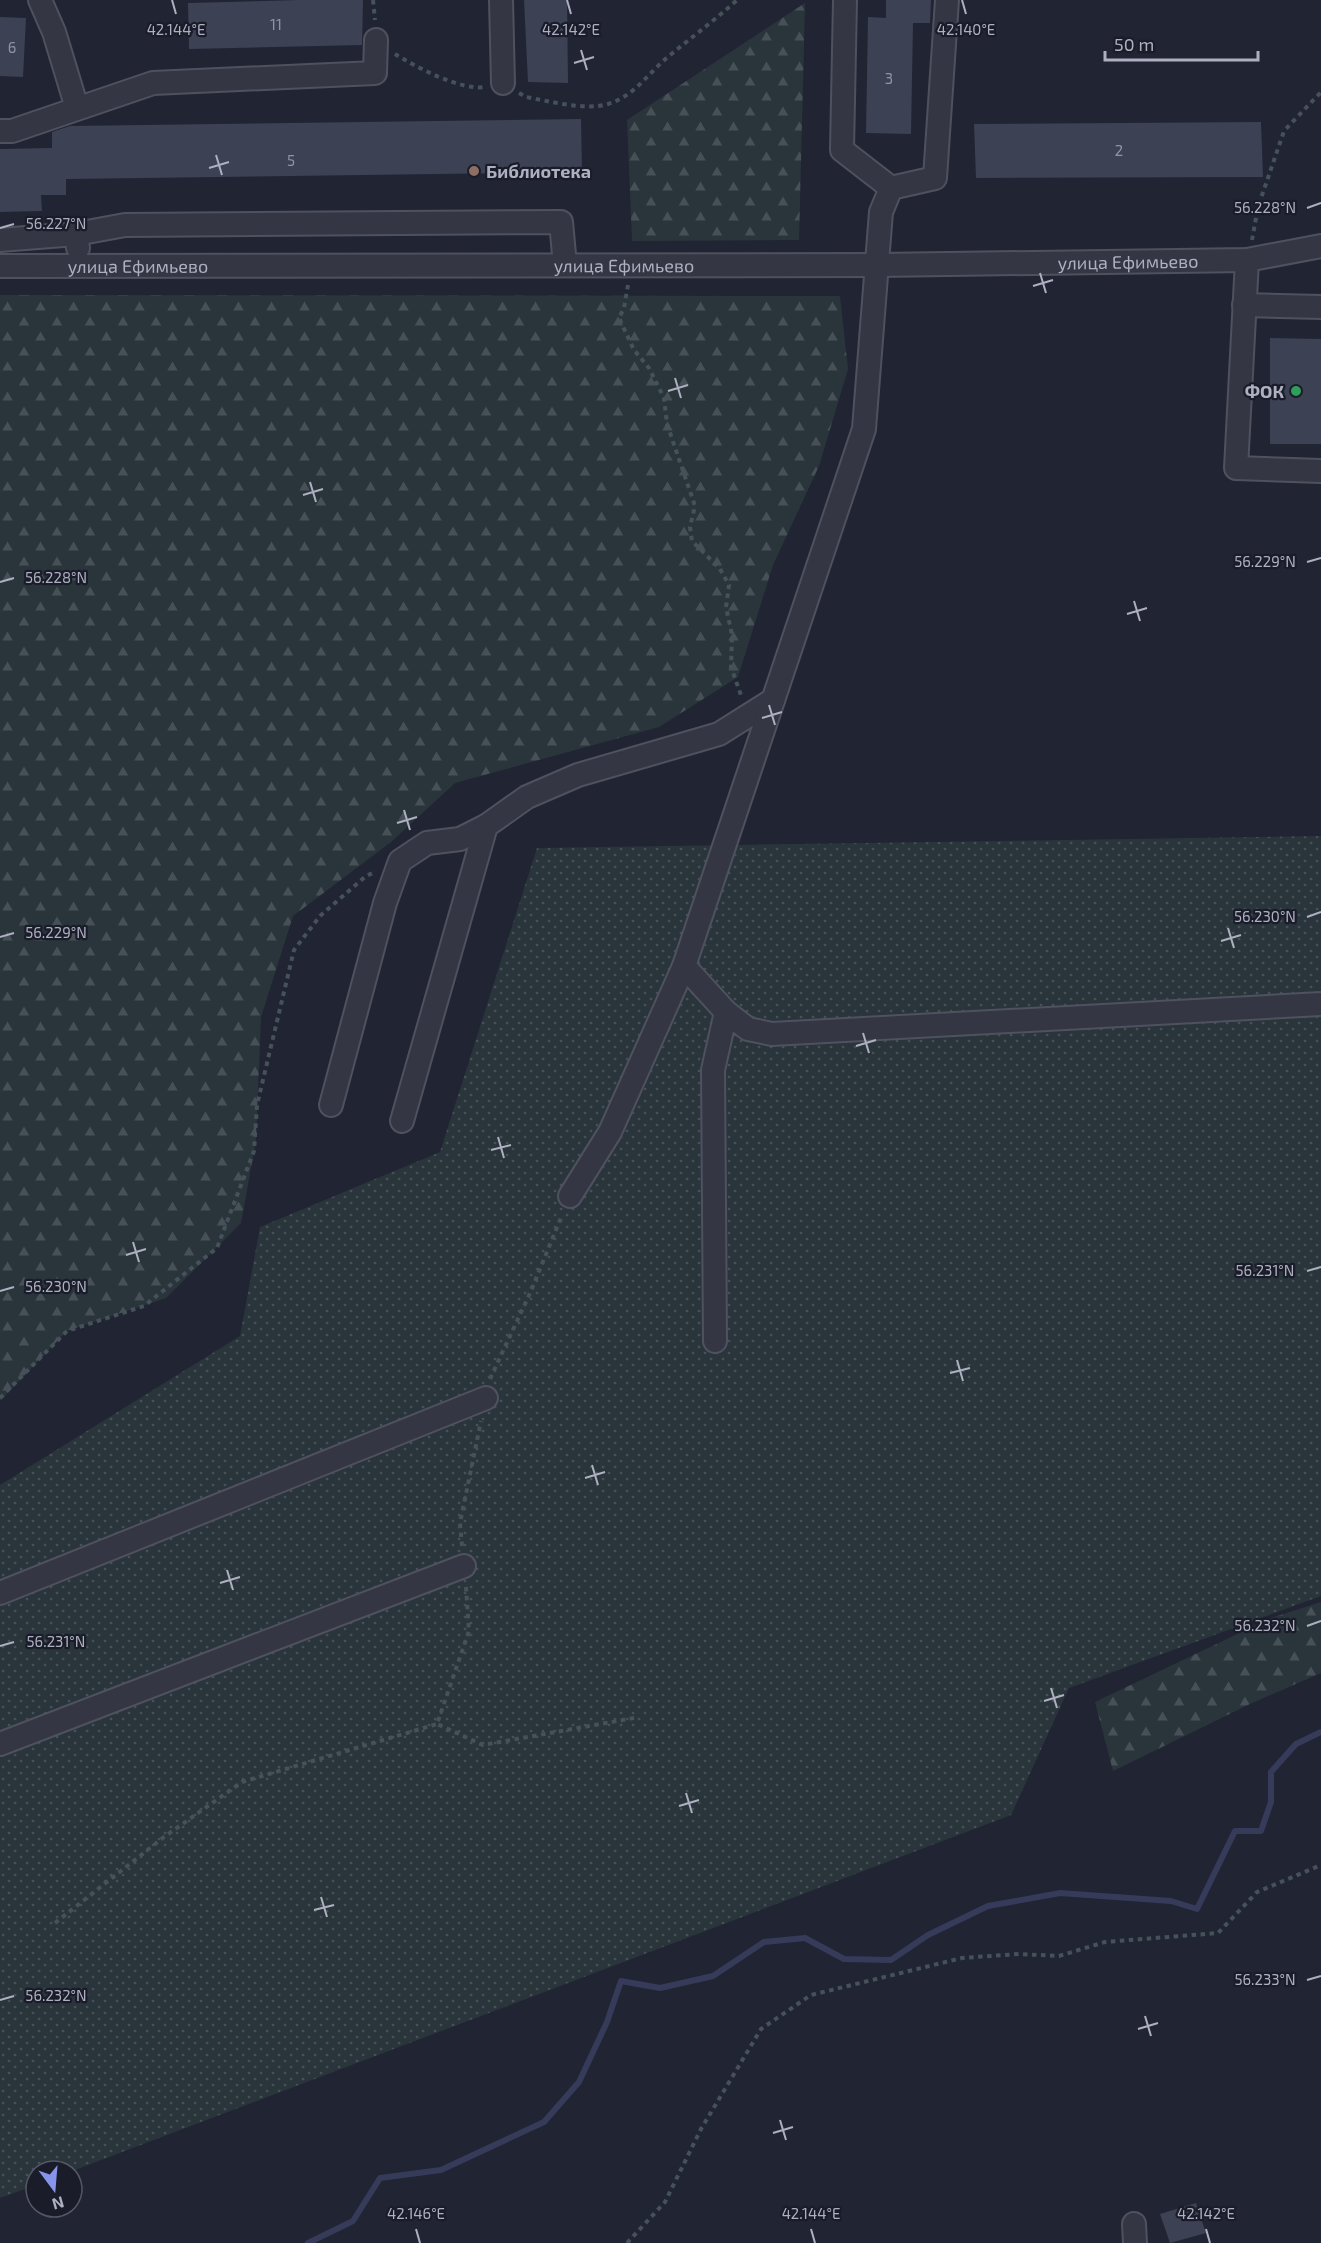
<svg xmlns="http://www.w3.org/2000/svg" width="1321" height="2243" viewBox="0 0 1321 2243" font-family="'Exo 2',sans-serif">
	<defs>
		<pattern id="grass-dots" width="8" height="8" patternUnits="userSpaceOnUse" patternTransform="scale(1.5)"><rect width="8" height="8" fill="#29353b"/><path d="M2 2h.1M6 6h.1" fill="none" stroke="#465056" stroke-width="1.8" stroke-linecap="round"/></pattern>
		<pattern id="forest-firs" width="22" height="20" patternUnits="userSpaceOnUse" patternTransform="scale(1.5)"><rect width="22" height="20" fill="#29353b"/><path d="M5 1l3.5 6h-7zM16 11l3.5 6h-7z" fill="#465056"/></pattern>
	</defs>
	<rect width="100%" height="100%" fill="#212433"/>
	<!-- grass -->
	<polygon fill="url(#grass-dots)" points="1321,836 1321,1596 1069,1688 1011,1815 72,2171 36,2171 36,2185 0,2198 0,1485 240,1336 260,1227 440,1152 537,848"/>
	<!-- forest -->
	<g fill="url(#forest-firs)">
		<polygon points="805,3 799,240 632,241 627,120"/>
		<polygon points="0,295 840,296 848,369 819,466 773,565 738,677 659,727 455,783 391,842 293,916 261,1017 256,1140 241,1223 166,1298 67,1331 0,1401"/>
		<polygon points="1321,1602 1321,1673 1252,1703 1113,1771 1095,1702 1271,1618"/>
	</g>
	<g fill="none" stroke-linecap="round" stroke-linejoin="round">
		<!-- stream -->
		<polyline stroke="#363b59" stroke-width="6" points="308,2243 353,2221 380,2178 441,2170 544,2122 579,2082 607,2022 621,1981 660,1988 713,1976 764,1942 805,1938 844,1959 891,1960 928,1935 988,1906 1060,1893 1171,1901 1197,1909 1235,1831 1261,1831 1271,1802 1271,1772 1296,1744 1321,1732"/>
	</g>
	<!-- building -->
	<g fill="#3d4154">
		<polygon points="299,0 363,0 362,45 189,49 188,3"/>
		<polygon points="524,0 567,0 568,83 528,82"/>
		<polygon points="886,0 931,0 930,23 913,23 911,134 866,133 868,17 886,18"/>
		<polygon points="0,17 26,18 23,77 0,76"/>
		<polygon points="581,119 582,172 66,179 66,195 41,195 42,211 0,212 0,149 52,148 52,132 70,126"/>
		<polygon points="1261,122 1263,177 976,178 974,124"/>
		<polygon points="1270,338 1321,339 1321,444 1270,444"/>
		<polygon points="1196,2203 1206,2233 1170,2243 1160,2214"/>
	</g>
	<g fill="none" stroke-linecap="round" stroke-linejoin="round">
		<defs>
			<g id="minor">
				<polyline points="40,0 54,32 77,108"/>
				<polyline points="501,0 503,83"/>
				<polyline points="845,0 842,150 891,188"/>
				<polyline points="0,131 12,131 153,83 375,73 376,40"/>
				<polyline points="76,234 125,225 561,222 565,265"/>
				<polyline points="0,240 76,234 78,248"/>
				<polyline points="1247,260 1236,468 1321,471"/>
				<path id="s1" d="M 0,266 L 878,265 L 1247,260 L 1321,246"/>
				<polyline points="1244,305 1321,307"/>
				<polyline points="684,966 726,1012 748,1029 772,1034 1321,1004"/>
				<polyline points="331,1105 385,903 400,861 427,843 460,839 486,826"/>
				<polyline points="402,1121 486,826 527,797 578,775 719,734 773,700"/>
				<polyline points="570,1196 610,1132 684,966 864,429 881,212 891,188 935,178 947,0"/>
				<polyline points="715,1341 713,1070 726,1012"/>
				<polyline points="0,1593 486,1398"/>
				<polyline points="0,1744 464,1566"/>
				<polyline points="1134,2224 1135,2243"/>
			</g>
		</defs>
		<!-- minor casing -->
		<use href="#minor" stroke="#4f515f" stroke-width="26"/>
		<!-- path -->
		<g stroke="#465259" stroke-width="4" stroke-dasharray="4.5 4.5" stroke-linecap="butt">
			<polyline points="373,0 375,20"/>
			<path d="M 395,54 C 416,67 461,91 485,87"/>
			<path d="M 519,93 L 526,97 C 549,101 585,111 608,104 C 635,96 649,72 669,56 C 692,37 715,20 737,0"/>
			<polyline points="1252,240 1258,207 1284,131 1321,92"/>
			<polyline points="628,285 624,308 619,318 634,350 649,368 664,398 667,424 695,506 690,527 692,541 720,569 729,585 726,607 732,635 731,667 742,698"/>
			<polyline points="490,1379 531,1291 562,1215"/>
			<polyline points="0,1398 67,1331 144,1306 217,1248 254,1151 257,1105 294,950 320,916 366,876 375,872"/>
			<polyline points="462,1546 460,1523 481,1421"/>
			<polyline points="466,1587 469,1631 437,1724 483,1745 634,1718"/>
			<polyline points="55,1923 164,1837 242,1782 437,1724"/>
			<polyline points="627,2243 665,2202 701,2129 761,2029 811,1995 962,1958 1019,1954 1059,1956 1105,1942 1218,1933 1257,1892 1321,1865"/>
		</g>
		<!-- minor -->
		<use href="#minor" stroke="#343644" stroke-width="22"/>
	</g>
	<!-- ticks -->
	<path fill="none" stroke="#aeb0c1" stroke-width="2" d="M 172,0 L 176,14M 567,0 L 571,14M 962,0 L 966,14M 581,50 L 587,70M 574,63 L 594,57M 216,155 L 222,175M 209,168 L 229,162M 1307,208 L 1321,203M 0,228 L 14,224M 1040,273 L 1046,293M 1033,286 L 1053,280M 675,378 L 681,398M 668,391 L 688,385M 310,482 L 316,502M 303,495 L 323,489M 1307,562 L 1321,558M 0,582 L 14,578M 1134,601 L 1140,621M 1127,614 L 1147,608M 769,705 L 775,725M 762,718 L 782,712M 404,810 L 410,830M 397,823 L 417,817M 1307,917 L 1321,912M 1228,928 L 1234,948M 0,937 L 14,933M 1221,941 L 1241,935M 863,1033 L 869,1053M 856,1046 L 876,1040M 498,1137 L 504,1158M 491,1150 L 511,1145M 133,1242 L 139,1262M 126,1255 L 146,1249M 1307,1271 L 1321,1267M 0,1291 L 14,1287M 957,1360 L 963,1381M 950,1373 L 970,1368M 592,1465 L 598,1485M 585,1478 L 605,1472M 227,1570 L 233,1590M 220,1583 L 240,1577M 1307,1626 L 1321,1621M 0,1646 L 14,1642M 1051,1688 L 1057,1708M 1044,1701 L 1064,1695M 686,1793 L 692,1813M 679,1806 L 699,1800M 321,1897 L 327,1917M 314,1910 L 334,1905M 1307,1980 L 1321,1976M 0,2000 L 14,1996M 1145,2016 L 1151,2036M 1138,2029 L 1158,2023M 780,2120 L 786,2140M 773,2133 L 793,2127M 416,2229 L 420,2243M 811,2229 L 815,2243M 1206,2229 L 1210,2243"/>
	<!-- markers -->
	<circle fill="#8d6e63" stroke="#1a1c29" stroke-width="2" cx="474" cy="171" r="6"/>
	<circle fill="#2e9e5b" stroke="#1a1c29" stroke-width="2" cx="1296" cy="391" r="6"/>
	<g text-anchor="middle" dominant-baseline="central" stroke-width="4.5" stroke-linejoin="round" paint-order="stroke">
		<!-- number labels -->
		<g font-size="15" fill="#9294a6">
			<text x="276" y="24">11</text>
			<text x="12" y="47">6</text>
			<text x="889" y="78">3</text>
			<text x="1119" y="150">2</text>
			<text x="291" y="160">5</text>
		</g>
		<!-- poi labels -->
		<g font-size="18" font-weight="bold" fill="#aeb0c1" stroke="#1a1c29" text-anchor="start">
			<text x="486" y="171">Библиотека</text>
			<text x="1284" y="391" text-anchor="end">ФОК</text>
		</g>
		<!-- street labels -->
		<g font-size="18" fill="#aeb0c1" stroke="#1a1c29">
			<text stroke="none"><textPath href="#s1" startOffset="1128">улица Ефимьево</textPath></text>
			<text stroke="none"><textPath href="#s1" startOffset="624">улица Ефимьево</textPath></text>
			<text stroke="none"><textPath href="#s1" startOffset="138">улица Ефимьево</textPath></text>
		</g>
	</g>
	<g font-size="15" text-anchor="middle" fill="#aeb0c1" stroke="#1a1c29" stroke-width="4.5" stroke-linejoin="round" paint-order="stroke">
		<text x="176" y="35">42.144°E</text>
		<text x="571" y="35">42.142°E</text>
		<text x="966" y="35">42.140°E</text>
		<text x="1265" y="213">56.228°N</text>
		<text x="56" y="229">56.227°N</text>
		<text x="1265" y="567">56.229°N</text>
		<text x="56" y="583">56.228°N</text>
		<text x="1265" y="922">56.230°N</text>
		<text x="56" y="938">56.229°N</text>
		<text x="1265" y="1276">56.231°N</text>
		<text x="56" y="1292">56.230°N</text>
		<text x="1265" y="1631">56.232°N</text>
		<text x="56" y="1647">56.231°N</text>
		<text x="1265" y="1985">56.233°N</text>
		<text x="56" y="2001">56.232°N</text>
		<text x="416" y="2219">42.146°E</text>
		<text x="811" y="2219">42.144°E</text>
		<text x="1206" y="2219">42.142°E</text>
	</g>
	<!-- north arrow -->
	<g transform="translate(54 2189) rotate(164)"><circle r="28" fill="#1a1c29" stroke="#555766" stroke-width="1.5"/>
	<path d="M0-4.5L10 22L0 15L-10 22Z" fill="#8893ec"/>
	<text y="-9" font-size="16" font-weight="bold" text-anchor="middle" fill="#aeb0c1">N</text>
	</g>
	<!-- scale -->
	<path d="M1105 51v9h153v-9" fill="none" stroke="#aeb0c1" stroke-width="3"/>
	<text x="1114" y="51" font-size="18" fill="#aeb0c1" stroke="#1a1c29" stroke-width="4.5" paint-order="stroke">50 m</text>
</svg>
